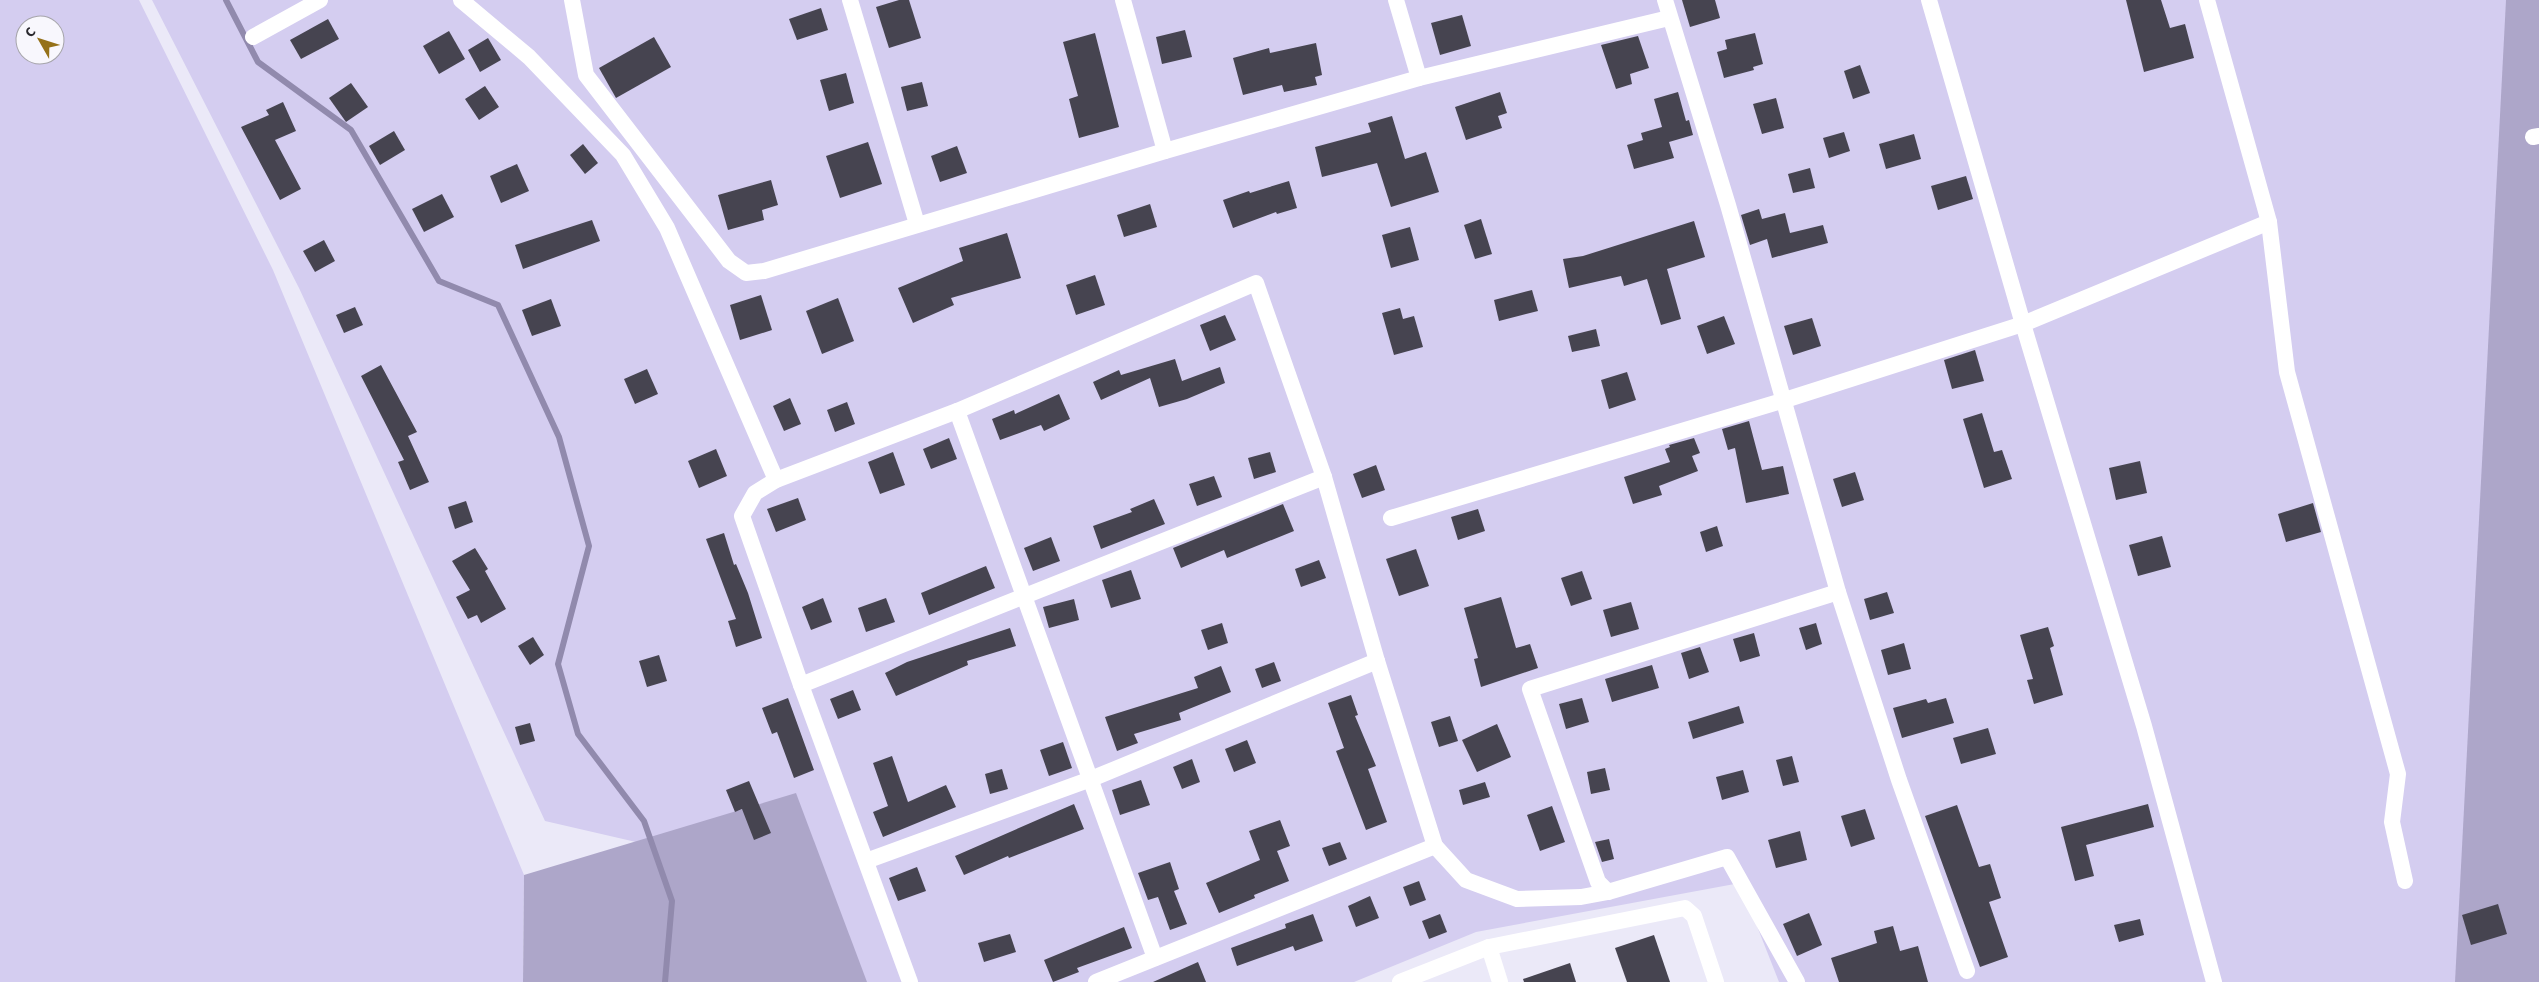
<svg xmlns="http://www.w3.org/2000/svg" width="2539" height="982" viewBox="0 0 2539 982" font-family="'Source Sans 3',sans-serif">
	<rect width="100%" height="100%" fill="#ebe9f8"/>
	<!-- green -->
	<g fill="#d4cdf0" fill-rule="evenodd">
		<path d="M 0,0 L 139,0 L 273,270 L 524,875 L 523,982 L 0,982 ZM 25,25 L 55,25 L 55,55 L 25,55 Z"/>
		<polygon points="152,0 2539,0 2539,982 1779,982 1740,883 1476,932 1354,982 728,982 675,851 545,821 299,288"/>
	</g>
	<!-- forest -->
	<g fill="#ada6c9">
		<polygon points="2506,0 2539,0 2539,982 2455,982"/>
		<polygon points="796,793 867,982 523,982 524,875"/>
	</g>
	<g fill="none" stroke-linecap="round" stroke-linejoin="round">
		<!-- stream -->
		<polyline stroke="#918aad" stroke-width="6" points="226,0 258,62 351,130 439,281 498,305 559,437 589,546 558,664 578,734 644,821 672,901 665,982"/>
	</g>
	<!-- building -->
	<g fill="#464450">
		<polygon points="899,0 909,0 921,38 889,48 876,7"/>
		<polygon points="1682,0 1715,0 1720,18 1690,27"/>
		<polygon points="2126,0 2161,0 2170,28 2185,24 2194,58 2144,72"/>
		<polygon points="821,8 828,30 797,40 789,19"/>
		<polygon points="1462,15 1471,46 1440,55 1431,23"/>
		<polygon points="328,19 339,39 301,59 290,40"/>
		<polygon points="1185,30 1192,57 1162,64 1156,37"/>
		<polygon points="449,31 465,59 439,74 423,46"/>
		<polygon points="1095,33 1119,127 1079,138 1069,99 1078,96 1063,42"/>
		<polygon points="1755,33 1763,64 1753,67 1754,70 1724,78 1717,52 1727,49 1725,40"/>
		<polygon points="1638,36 1649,68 1630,74 1632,84 1616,89 1601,45"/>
		<polygon points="654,37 671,67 616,98 599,68"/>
		<polygon points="488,38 501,60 480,72 468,50"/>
		<polygon points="1316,43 1322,75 1315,77 1317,85 1284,92 1282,85 1243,95 1233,58 1269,48 1270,53"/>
		<polygon points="1860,65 1870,93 1853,99 1844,71"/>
		<polygon points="846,73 854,103 829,111 820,80"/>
		<polygon points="922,82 928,106 907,111 901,87"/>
		<polygon points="351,83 368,107 346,122 329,98"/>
		<polygon points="485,86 499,107 479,120 465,99"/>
		<polygon points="1500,92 1507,113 1498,116 1502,128 1466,140 1455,107"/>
		<polygon points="1678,92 1686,121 1689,120 1693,135 1669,142 1674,158 1634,169 1627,145 1643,140 1641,133 1662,127 1654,99"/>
		<polygon points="1776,98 1784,128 1762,134 1753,104"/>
		<polygon points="283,102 296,131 275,140 301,189 280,200 241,127 269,115 266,110"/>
		<polygon points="1392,116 1405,159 1426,152 1439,192 1391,207 1377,163 1322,177 1315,147 1371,132 1368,123"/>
		<polygon points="394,131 405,150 380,165 369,146"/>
		<polygon points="1844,132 1850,151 1829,158 1823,138"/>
		<polygon points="1914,134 1921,159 1886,169 1879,144"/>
		<polygon points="868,142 882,184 840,198 826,156"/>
		<polygon points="583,144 598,163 585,174 570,155"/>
		<polygon points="957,146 967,173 940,182 931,156"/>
		<polygon points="517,164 529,191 501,203 490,176"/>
		<polygon points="1810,168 1815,188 1793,193 1788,174"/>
		<polygon points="1966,176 1973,199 1938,210 1931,186"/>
		<polygon points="771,180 778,205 762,210 764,220 728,230 718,195"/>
		<polygon points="1289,181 1297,208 1277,214 1276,212 1233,228 1223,200 1249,191 1250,193"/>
		<polygon points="442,194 454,217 424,232 412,209"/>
		<polygon points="1150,204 1157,227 1124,237 1117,215"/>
		<polygon points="1759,209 1762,219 1785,213 1790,233 1823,225 1828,243 1772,258 1767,239 1750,245 1741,215"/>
		<polygon points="1481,219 1492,254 1475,259 1464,225"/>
		<polygon points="592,220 600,241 523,269 515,245"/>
		<polygon points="1694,221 1705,257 1667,269 1681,319 1661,325 1647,279 1624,286 1621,276 1569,288 1563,259 1583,256"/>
		<polygon points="1410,227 1419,260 1391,268 1382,235"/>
		<polygon points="1007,233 1021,278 951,298 954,305 913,323 898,288 963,261 959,248"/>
		<polygon points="324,240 335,261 315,272 303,251"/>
		<polygon points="1095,275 1105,305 1076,315 1066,285"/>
		<polygon points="1532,290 1538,311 1499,321 1494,300"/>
		<polygon points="761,295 772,330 740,340 730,305"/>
		<polygon points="838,298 854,341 822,354 806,311"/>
		<polygon points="551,299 561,326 532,336 522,310"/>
		<polygon points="355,307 363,325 344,333 336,315"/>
		<polygon points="1400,308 1403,319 1414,316 1423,347 1394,355 1382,313"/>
		<polygon points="1225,315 1236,340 1210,351 1200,325"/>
		<polygon points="1724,316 1735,344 1707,354 1697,326"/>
		<polygon points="1812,318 1821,346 1793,355 1784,326"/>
		<polygon points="1596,329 1600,346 1572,352 1568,336"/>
		<polygon points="1975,350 1984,381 1952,389 1944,360"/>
		<polygon points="1175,359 1182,381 1220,367 1225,383 1187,399 1159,407 1150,378 1101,400 1093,382 1119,370 1121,375"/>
		<polygon points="381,365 417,432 408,436 429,482 410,490 398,462 404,460 361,376"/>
		<polygon points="647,369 658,394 635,404 624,379"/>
		<polygon points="1627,372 1636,400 1609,409 1601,380"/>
		<polygon points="1059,394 1070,419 1044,431 1041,425 1000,440 992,419 1014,410 1015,414"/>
		<polygon points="790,398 801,424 784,431 773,406"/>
		<polygon points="847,402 855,424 835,432 827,410"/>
		<polygon points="1982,413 1994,452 2002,450 2012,479 1984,488 1963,419"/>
		<polygon points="1749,421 1762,470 1783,466 1789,494 1746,503 1735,448 1728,450 1722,429"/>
		<polygon points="949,438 957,459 931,469 923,449"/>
		<polygon points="1694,438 1700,453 1692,456 1698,471 1659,486 1662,495 1633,504 1624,477 1670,462 1665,449 1670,447 1669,445"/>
		<polygon points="716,449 727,476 699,488 688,461"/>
		<polygon points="893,452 905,485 880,494 868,462"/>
		<polygon points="1270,452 1276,472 1254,479 1248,458"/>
		<polygon points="2140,461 2147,493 2116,500 2109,468"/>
		<polygon points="1376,465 1385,490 1362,498 1353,474"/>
		<polygon points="1855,472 1864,500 1842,507 1833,479"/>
		<polygon points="1214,476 1222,497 1197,506 1189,484"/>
		<polygon points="798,498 806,520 776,532 767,509"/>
		<polygon points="1154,499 1165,524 1101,549 1093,526 1132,512 1130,509"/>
		<polygon points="466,501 473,522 455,529 448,507"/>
		<polygon points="2313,503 2321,532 2286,542 2278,514"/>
		<polygon points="1283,504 1294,531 1227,558 1224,550 1181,568 1173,548"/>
		<polygon points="1478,509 1485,531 1458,540 1451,517"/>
		<polygon points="1717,526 1723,546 1706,552 1700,532"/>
		<polygon points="724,533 734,565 736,564 748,593 762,638 736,647 728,621 736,619 706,539"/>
		<polygon points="2162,536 2171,567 2138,576 2129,545"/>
		<polygon points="1051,537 1060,561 1033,571 1024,548"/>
		<polygon points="475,548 488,569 485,571 506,609 481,623 477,615 468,619 456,597 470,590 452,561"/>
		<polygon points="1416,549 1429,586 1399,596 1386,559"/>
		<polygon points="1319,560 1326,578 1301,587 1295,569"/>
		<polygon points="986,566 995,588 929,615 921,593"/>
		<polygon points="1131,570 1141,599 1111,608 1102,580"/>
		<polygon points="1582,571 1592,599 1571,606 1561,578"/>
		<polygon points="1887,592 1894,613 1870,620 1864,599"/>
		<polygon points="1501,597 1516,648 1530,644 1538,668 1481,687 1474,659 1478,658 1464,608"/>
		<polygon points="823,598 832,622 811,630 802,607"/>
		<polygon points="886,598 895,622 866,632 858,608"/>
		<polygon points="1074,599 1079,620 1049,628 1043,607"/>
		<polygon points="1631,602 1639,629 1611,637 1603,610"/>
		<polygon points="1222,623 1228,643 1208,650 1201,630"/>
		<polygon points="1816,623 1822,644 1806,650 1799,628"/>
		<polygon points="2048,627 2054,646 2050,648 2063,695 2034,704 2027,680 2033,679 2020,635"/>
		<polygon points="1010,628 1016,646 967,661 968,665 896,696 885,673 907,662"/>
		<polygon points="1754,633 1760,656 1740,662 1733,639"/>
		<polygon points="533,637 544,655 530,665 518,646"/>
		<polygon points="1904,643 1911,669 1888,675 1881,650"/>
		<polygon points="1700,647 1709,672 1689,679 1681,653"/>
		<polygon points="659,655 667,681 647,687 639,661"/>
		<polygon points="1274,662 1281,681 1262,688 1255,669"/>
		<polygon points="1652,665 1659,688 1612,702 1605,679"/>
		<polygon points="1221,666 1231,692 1179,713 1181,720 1134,734 1138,743 1117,751 1105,717 1198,688 1194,677"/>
		<polygon points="853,690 861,710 838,719 830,699"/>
		<polygon points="1351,695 1358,715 1355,716 1376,766 1368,769 1387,822 1366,830 1336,751 1344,748 1328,703"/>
		<polygon points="788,698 814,770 794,778 777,732 772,734 762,708"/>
		<polygon points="1582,698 1589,722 1566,729 1559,704"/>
		<polygon points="1946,698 1954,723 1902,738 1893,708 1926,699 1928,703"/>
		<polygon points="1739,706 1744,723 1693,739 1688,722"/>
		<polygon points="1450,716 1458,741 1439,747 1431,722"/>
		<polygon points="530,723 535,741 520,745 515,727"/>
		<polygon points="1497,724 1511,757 1477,772 1462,740"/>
		<polygon points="1988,728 1996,754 1961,764 1953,738"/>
		<polygon points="1247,740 1256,763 1234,772 1225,749"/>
		<polygon points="1063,742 1072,768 1049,776 1040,750"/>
		<polygon points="892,756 908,802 946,785 956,807 883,837 873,812 888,806 873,763"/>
		<polygon points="1792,756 1799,782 1783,786 1776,760"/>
		<polygon points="1192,759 1200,782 1182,789 1173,767"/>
		<polygon points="1605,768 1610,790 1591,794 1587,772"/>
		<polygon points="1002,769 1008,789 990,794 985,774"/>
		<polygon points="1743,770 1749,792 1722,800 1716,777"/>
		<polygon points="1141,780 1150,805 1120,815 1112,790"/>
		<polygon points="749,781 771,833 754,840 742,809 735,812 726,790"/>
		<polygon points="1485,782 1490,797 1463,805 1459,790"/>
		<polygon points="1074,804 1084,829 1009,858 1008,856 964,875 955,856"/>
		<polygon points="2148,804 2154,827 2086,845 2094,876 2075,881 2061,827"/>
		<polygon points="1957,805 1979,867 1990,864 2001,898 1989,902 2008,957 1980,967 1925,816"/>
		<polygon points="1552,806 1565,842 1540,851 1527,815"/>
		<polygon points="1865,809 1875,839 1851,847 1841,816"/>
		<polygon points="1280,820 1290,846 1277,851 1289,881 1254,895 1255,898 1219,913 1206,883 1260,860 1249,831"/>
		<polygon points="1800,831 1807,860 1776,868 1768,840"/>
		<polygon points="1609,839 1614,859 1602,862 1595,842"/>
		<polygon points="1340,842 1347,859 1329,866 1322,848"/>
		<polygon points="1170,862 1179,889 1174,891 1187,924 1170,930 1158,897 1148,900 1138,873"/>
		<polygon points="917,867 926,891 898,901 889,878"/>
		<polygon points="1419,881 1426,900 1410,906 1403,887"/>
		<polygon points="1370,896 1379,918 1356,927 1348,906"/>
		<polygon points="2498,904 2507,934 2471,945 2462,915"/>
		<polygon points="1809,913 1822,945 1797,956 1783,924"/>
		<polygon points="1313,914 1323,941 1295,951 1293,946 1237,966 1231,948 1286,928 1285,924"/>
		<polygon points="1440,914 1447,932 1429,939 1422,921"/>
		<polygon points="2140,919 2144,935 2119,942 2114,925"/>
		<polygon points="1893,926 1900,951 1918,946 1928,982 1839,982 1831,958 1877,943 1874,931"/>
		<polygon points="1124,927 1132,948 1077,968 1079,972 1053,982 1044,960"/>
		<polygon points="1010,934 1016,952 984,962 978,943"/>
		<polygon points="1654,935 1670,982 1627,982 1615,948"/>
		<polygon points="1198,962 1206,982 1153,982"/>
		<polygon points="1570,963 1576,982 1524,982 1523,979"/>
	</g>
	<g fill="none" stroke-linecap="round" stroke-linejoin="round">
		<!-- minor -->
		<g stroke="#fff" stroke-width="16">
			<polyline points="461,0 529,57 623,155 667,228 776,480"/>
			<polyline points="572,0 586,75 729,261 746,273 764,271 1165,151 1419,78 1669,18"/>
			<polyline points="850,0 917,224"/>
			<polyline points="1123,0 1165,151"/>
			<polyline points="1396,0 1419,78"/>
			<polyline points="1665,0 1728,205 1838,592 1899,780 1967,971"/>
			<polyline points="1929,0 2023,324 2144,726 2214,982"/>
			<polyline points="253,37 320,0"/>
			<polyline points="2533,137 2539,136"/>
			<polyline points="2269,222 2287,372 2398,774 2392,822 2405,881"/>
			<polyline points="957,411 776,480 755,493 742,516 801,685 1324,477"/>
			<polyline points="1391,518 1785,400 2023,324 2269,222 2207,0"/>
			<polyline points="801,685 910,982"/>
			<polyline points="866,861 1091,779 1377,661"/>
			<polyline points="1489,947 1500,982"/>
			<polyline points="1155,958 957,411 1256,283 1324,477 1377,661 1435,846"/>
			<polyline points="1096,982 1435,846 1466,880 1517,899 1581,897 1608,892"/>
			<polyline points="1400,982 1489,947 1685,908 1694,916 1716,982"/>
			<polyline points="1797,982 1727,857 1608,892 1598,882 1530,689 1838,592"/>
		</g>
	</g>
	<!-- north arrow -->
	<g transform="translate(40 40) rotate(309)"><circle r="24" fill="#f8f7fd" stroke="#a6a5aa"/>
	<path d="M0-4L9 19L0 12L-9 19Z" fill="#957119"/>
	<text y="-8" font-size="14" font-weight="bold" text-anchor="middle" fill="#2a292e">С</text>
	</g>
</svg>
